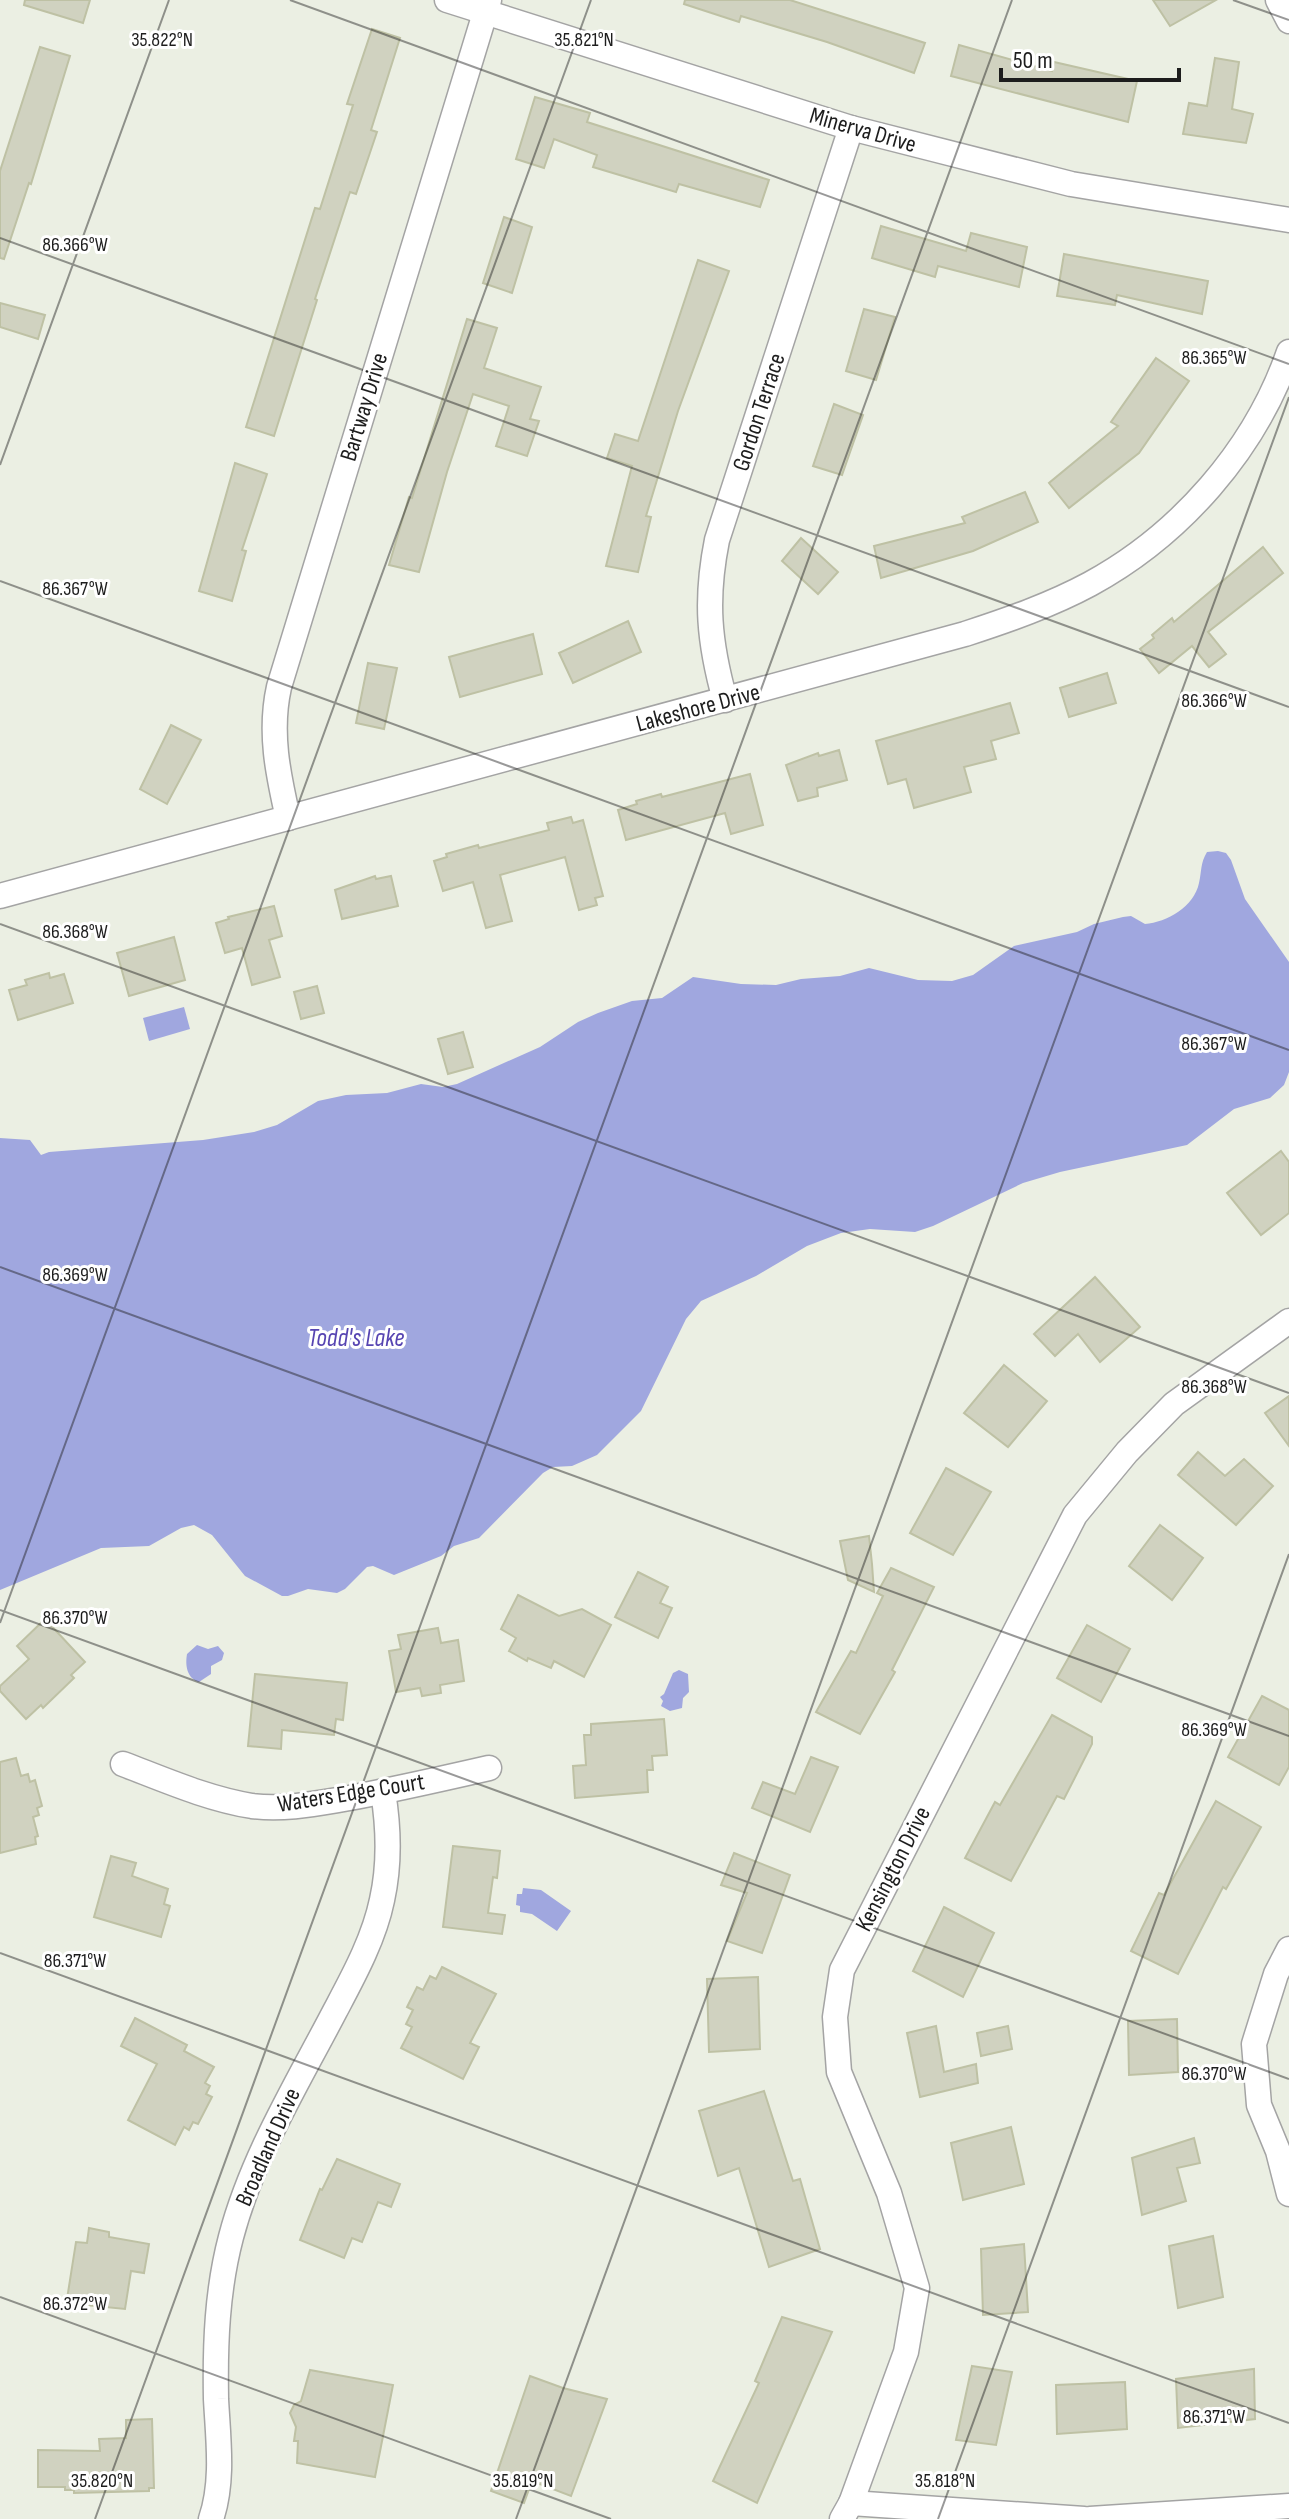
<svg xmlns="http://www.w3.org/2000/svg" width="1289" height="2519" viewBox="0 0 1289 2519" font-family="'Sofia Sans Condensed',sans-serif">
	<rect width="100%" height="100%" fill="#ebefe3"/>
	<!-- water -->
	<g fill="#a0a7df">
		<path d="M 1218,851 L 1226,853 L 1231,860 L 1245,899 L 1289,962 L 1289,1072 L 1284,1085 L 1270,1098 L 1234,1109 L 1187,1145 L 1060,1172 L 1023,1183 L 933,1226 L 915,1232 L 870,1229 L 841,1233 L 807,1246 L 756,1276 L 701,1301 L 686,1319 L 641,1411 L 597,1455 L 572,1466 L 553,1467 L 543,1473 L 479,1538 L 454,1546 L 441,1556 L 394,1575 L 373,1566 L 367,1567 L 345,1589 L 337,1593 L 308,1589 L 288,1596 L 282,1596 L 245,1576 L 212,1535 L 194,1525 L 181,1528 L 149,1546 L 101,1548 L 0,1590 L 0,1138 L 30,1140 L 41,1155 L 49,1152 L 203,1140 L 254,1132 L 277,1125 L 318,1101 L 346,1095 L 387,1093 L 421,1084 L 443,1087 L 457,1084 L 540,1047 L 578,1022 L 598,1013 L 632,1001 L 662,998 L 693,977 L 741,984 L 776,985 L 801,979 L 840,976 L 869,968 L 918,980 L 952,981 L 973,975 L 1014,946 L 1077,932 L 1094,924 L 1123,917 L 1131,916 L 1145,924 C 1167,922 1194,907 1199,883 C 1202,870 1200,864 1207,852 Z"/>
		<polygon points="184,1007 190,1029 149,1041 143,1018"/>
		<path d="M 197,1645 L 208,1649 L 218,1646 L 224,1653 L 222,1660 L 211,1666 L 211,1674 L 199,1682 C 187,1678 185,1666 187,1654 Z"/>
		<polygon points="679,1670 688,1674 689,1692 683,1698 682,1708 670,1711 661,1706 663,1701 660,1697 664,1694 673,1673"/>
		<polygon points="523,1888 541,1890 571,1911 557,1931 532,1914 520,1912 520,1906 516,1905 517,1894 522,1894"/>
	</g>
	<!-- building -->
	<g fill="#d0d2c0" stroke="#bec1a4" stroke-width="2">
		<polygon points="25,0 90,0 83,23 24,5"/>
		<polygon points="685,0 790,0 925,43 914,73 827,42 741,16 739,22 684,4"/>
		<polygon points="1153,0 1216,0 1170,26"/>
		<polygon points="372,29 400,38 371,130 377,132 356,194 350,192 315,299 317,300 274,436 246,427 315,208 320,209 353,105 347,104"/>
		<polygon points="959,45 1052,71 1054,62 1137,81 1128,122 951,76"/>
		<polygon points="40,47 70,56 31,184 29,183 4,259 0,258 0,171"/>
		<polygon points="1215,58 1239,62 1232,109 1253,114 1246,143 1183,134 1189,103 1207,106"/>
		<polygon points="535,97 590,113 587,122 769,180 760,207 679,184 676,192 593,167 597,155 554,139 544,168 516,159"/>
		<polygon points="504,217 532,227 512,293 483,283"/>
		<polygon points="881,226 966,251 971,233 1027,247 1019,287 938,266 935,277 872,258"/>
		<polygon points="1064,254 1208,281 1202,314 1117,295 1115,305 1057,296"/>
		<polygon points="698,260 729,271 678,411 646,516 651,517 638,572 606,566 632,466 607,458 615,434 638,441"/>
		<polygon points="0,303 45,315 38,339 0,327"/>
		<polygon points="864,309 895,317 876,380 846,371"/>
		<polygon points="467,319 497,328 484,368 541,387 530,419 539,421 527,456 496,446 509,406 473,394 447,472 419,572 389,565 409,497 412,498"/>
		<polygon points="1156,358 1189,381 1139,453 1069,508 1049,483 1118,426 1111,422"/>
		<polygon points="834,404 863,415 842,475 813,466"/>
		<polygon points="235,463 267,474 242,550 246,551 232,601 199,591"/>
		<polygon points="1025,492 1038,522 973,551 881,578 874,546 965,523 962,517"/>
		<polygon points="801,538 838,572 818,594 782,561"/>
		<polygon points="1263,547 1283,573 1208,632 1226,654 1209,667 1192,646 1159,673 1140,649 1154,638 1152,635 1172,618 1174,622"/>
		<polygon points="628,621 641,652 573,683 559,653"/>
		<polygon points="533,634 542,674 460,697 449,657"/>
		<polygon points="368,663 397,668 384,729 356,723"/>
		<polygon points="1107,673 1116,703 1069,717 1060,688"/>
		<polygon points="1010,703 1019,733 991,741 996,759 964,767 971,792 914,808 906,779 888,784 876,741"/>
		<polygon points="171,725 201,740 167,804 140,789"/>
		<polygon points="839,750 847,780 817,788 818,796 798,801 786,765 818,753 819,756"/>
		<polygon points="750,774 763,825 731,834 725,813 626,840 618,810 637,804 636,801 661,794 662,797"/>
		<polygon points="571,817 573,823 583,820 603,896 595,898 597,905 579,910 565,857 500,875 512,921 486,928 473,882 443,891 434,861 447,857 446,854 478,845 479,848 549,830 547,823"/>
		<polygon points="375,876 376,879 391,876 398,906 342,919 335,890"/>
		<polygon points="274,906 282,936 269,940 280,977 252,985 242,948 225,953 216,923 229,919 228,917"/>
		<polygon points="174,937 185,980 129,996 117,953"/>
		<polygon points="49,973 50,978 64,974 73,1003 18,1020 9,990 27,985 25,980"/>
		<polygon points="317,986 324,1013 301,1019 294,992"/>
		<polygon points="463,1032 473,1067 448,1074 438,1039"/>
		<polygon points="1281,1151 1289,1162 1289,1213 1261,1235 1227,1193"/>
		<polygon points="1095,1277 1140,1327 1100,1362 1078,1334 1055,1356 1034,1334"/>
		<polygon points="1004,1365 1047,1401 1008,1447 964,1413"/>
		<polygon points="1289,1396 1289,1446 1265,1413"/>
		<polygon points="1198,1452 1225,1476 1244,1459 1273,1486 1236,1525 1178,1475"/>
		<polygon points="946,1468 991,1492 953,1555 910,1533"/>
		<polygon points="1160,1525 1203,1558 1172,1600 1129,1566"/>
		<polygon points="869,1536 872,1564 874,1592 848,1580 840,1541"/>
		<polygon points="891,1568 934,1587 892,1670 895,1672 860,1734 816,1712 851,1651 856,1653 883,1596 877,1593"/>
		<polygon points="638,1572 668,1587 660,1603 672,1608 658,1638 615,1617"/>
		<polygon points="518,1595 559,1616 582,1609 611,1625 584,1677 554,1661 551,1668 528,1658 527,1661 509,1651 516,1638 501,1629"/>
		<polygon points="45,1619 85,1662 71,1675 74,1678 43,1708 41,1705 26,1719 0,1691 0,1686 29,1659 17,1646"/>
		<polygon points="1087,1625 1130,1649 1101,1702 1057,1678"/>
		<polygon points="438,1628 441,1643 458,1640 464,1681 440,1685 441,1693 422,1696 420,1688 396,1692 389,1651 401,1649 398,1635"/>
		<polygon points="255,1674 347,1683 343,1720 336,1719 334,1735 282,1730 281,1749 248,1746"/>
		<polygon points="1262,1696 1289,1710 1289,1767 1279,1785 1228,1757"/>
		<polygon points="1052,1715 1092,1737 1092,1744 1064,1799 1057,1796 1011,1881 965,1858 995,1802 1000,1805"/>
		<polygon points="664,1719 667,1755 652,1756 653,1770 647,1770 648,1792 575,1798 573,1766 586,1765 584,1735 591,1735 591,1724"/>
		<polygon points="811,1757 838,1767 810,1832 752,1808 763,1782 795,1794"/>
		<polygon points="16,1758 21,1776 28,1774 30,1782 35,1780 42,1806 37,1808 39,1815 33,1817 38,1836 35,1837 36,1844 0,1853 0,1762"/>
		<polygon points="1216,1801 1261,1827 1226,1889 1223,1887 1178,1974 1131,1951 1159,1893 1164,1895"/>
		<polygon points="453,1846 500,1851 497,1878 493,1877 488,1913 505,1915 502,1934 443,1927"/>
		<polygon points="734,1853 790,1875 762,1953 727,1941 747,1893 721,1885"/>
		<polygon points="111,1856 136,1863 132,1876 168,1889 164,1904 170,1906 161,1937 94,1917"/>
		<polygon points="944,1907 994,1933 963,1997 913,1971"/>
		<polygon points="442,1967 496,1994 470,2043 479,2047 463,2079 401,2048 412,2027 406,2024 413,2010 407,2007 417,1987 423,1990 430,1976 436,1979"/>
		<polygon points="758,1977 760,2049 709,2052 707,1979"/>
		<polygon points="135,2018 187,2045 184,2051 214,2067 205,2083 210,2086 206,2094 212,2097 198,2124 193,2122 189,2130 184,2127 175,2145 128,2120 157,2064 121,2046"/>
		<polygon points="1177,2019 1178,2072 1129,2075 1128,2021"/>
		<polygon points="936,2026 944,2072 976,2064 978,2083 920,2097 907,2033"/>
		<polygon points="1008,2026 1012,2049 981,2056 977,2033"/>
		<polygon points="764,2091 793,2181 800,2179 820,2249 769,2267 739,2168 718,2176 699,2111"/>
		<polygon points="1011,2127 1024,2184 963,2200 951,2143"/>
		<polygon points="1194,2138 1200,2163 1177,2168 1186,2201 1142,2215 1132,2158"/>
		<polygon points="337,2159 400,2184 391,2207 378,2202 362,2242 352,2238 344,2258 300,2240 320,2189 322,2190"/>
		<polygon points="89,2228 109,2232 109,2237 149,2244 144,2273 131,2271 125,2309 84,2305 85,2302 67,2299 76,2242 87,2243"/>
		<polygon points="1213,2236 1223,2297 1178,2308 1169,2246"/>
		<polygon points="1024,2244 1028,2312 983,2315 981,2249"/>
		<polygon points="782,2317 832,2332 757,2503 713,2481 759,2383 755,2381"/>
		<polygon points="972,2366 1012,2372 996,2445 956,2440"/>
		<polygon points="1254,2369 1255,2419 1178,2428 1176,2379"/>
		<polygon points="310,2370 393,2385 375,2477 297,2463 298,2441 294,2441 296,2427 290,2413 294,2405 301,2401"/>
		<polygon points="530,2376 563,2388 607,2399 571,2496 532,2481 524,2503 491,2491"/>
		<polygon points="1125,2382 1127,2429 1057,2434 1056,2385"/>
		<polygon points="152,2419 154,2488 149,2488 149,2491 74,2493 74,2490 65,2490 65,2487 38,2487 38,2450 100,2451 99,2439 126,2438 126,2420"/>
	</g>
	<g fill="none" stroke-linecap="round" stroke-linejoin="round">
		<defs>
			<g id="minor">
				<polyline points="447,0 851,128 1071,184 1289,220"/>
				<polyline points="1278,0 1289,21"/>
				<path d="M 725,700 C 709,642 705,600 717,540 L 851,128"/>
				<path d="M 288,818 C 278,774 269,732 279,687 L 489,0"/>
				<path d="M 0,896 L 965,634 C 1008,620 1051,605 1090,584 C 1180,535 1255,450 1289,352"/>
				<path d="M 123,1764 C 165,1780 208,1799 252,1806 C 283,1810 314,1804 344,1799 C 393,1790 441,1779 489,1768"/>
				<polyline points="1289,1949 1276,1974 1254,2044 1259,2105 1278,2151 1289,2194"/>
				<polyline points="851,2503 1084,2519"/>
				<path d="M 211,2519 C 224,2481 218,2438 216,2399 C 215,2344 217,2290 231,2237 C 252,2157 297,2084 335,2011 C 353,1977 374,1939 382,1900 C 390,1864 389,1829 383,1792"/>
				<polyline points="842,2519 851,2503 906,2352 917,2288 889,2193 839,2072 835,2017 842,1970 1075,1515 1127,1452 1174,1404 1289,1321"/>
				<polyline points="1090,2519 1289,2506"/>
			</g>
		</defs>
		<!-- minor casing -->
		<use href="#minor" stroke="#a4a4a4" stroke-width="27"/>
		<!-- minor -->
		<use href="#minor" stroke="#fff" stroke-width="24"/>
	</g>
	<!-- ticks -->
	<path fill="none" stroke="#1d1d1d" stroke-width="2" stroke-opacity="0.45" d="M 290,0 L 1289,364M 1233,0 L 1289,20M 0,238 L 1289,707M 0,465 L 169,0M 0,581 L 1289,1050M 0,924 L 1289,1393M 0,1267 L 1289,1736M 0,1610 L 1289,2079M 0,1623 L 591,0M 0,1953 L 1289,2423M 0,2297 L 611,2519M 95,2519 L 1012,0M 516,2519 L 1289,397M 938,2519 L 1289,1554"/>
	<g text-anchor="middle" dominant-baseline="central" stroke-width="6" stroke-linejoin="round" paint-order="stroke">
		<!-- street labels -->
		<g font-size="24" fill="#1d1d1d" stroke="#fff">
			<text transform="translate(863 130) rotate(16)">Minerva Drive</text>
			<text transform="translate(364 407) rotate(-73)">Bartway Drive</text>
			<text transform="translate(759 412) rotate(-72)">Gordon Terrace</text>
			<text transform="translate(698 708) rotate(-15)">Lakeshore Drive</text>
			<text transform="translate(351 1793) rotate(-9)">Waters Edge Court</text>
			<text transform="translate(893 1869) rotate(-63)">Kensington Drive</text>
			<text transform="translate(268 2147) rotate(-66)">Broadland Drive</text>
		</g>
		<!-- water labels -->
		<g font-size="26" font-style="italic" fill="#5745b2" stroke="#fff">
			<text x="356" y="1338">Todd's Lake</text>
		</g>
	</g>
	<g font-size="20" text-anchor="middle" fill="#1d1d1d" stroke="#fff" stroke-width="6" stroke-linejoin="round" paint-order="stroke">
		<text x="162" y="46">35.822°N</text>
		<text x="584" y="46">35.821°N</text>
		<text x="75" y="251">86.366°W</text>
		<text x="1214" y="364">86.365°W</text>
		<text x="75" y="595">86.367°W</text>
		<text x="1214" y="707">86.366°W</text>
		<text x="75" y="938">86.368°W</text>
		<text x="1214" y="1050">86.367°W</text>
		<text x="75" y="1281">86.369°W</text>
		<text x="1214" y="1393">86.368°W</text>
		<text x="75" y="1624">86.370°W</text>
		<text x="1214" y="1736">86.369°W</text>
		<text x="75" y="1967">86.371°W</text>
		<text x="1214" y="2080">86.370°W</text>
		<text x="75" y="2310">86.372°W</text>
		<text x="1214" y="2423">86.371°W</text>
		<text x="102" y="2487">35.820°N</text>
		<text x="523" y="2487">35.819°N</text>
		<text x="945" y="2487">35.818°N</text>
	</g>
	<!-- scale -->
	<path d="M1001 68v12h178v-12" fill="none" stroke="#1d1d1d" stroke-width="4"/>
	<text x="1013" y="68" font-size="24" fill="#1d1d1d" stroke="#ffffff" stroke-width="6" paint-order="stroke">50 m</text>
</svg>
